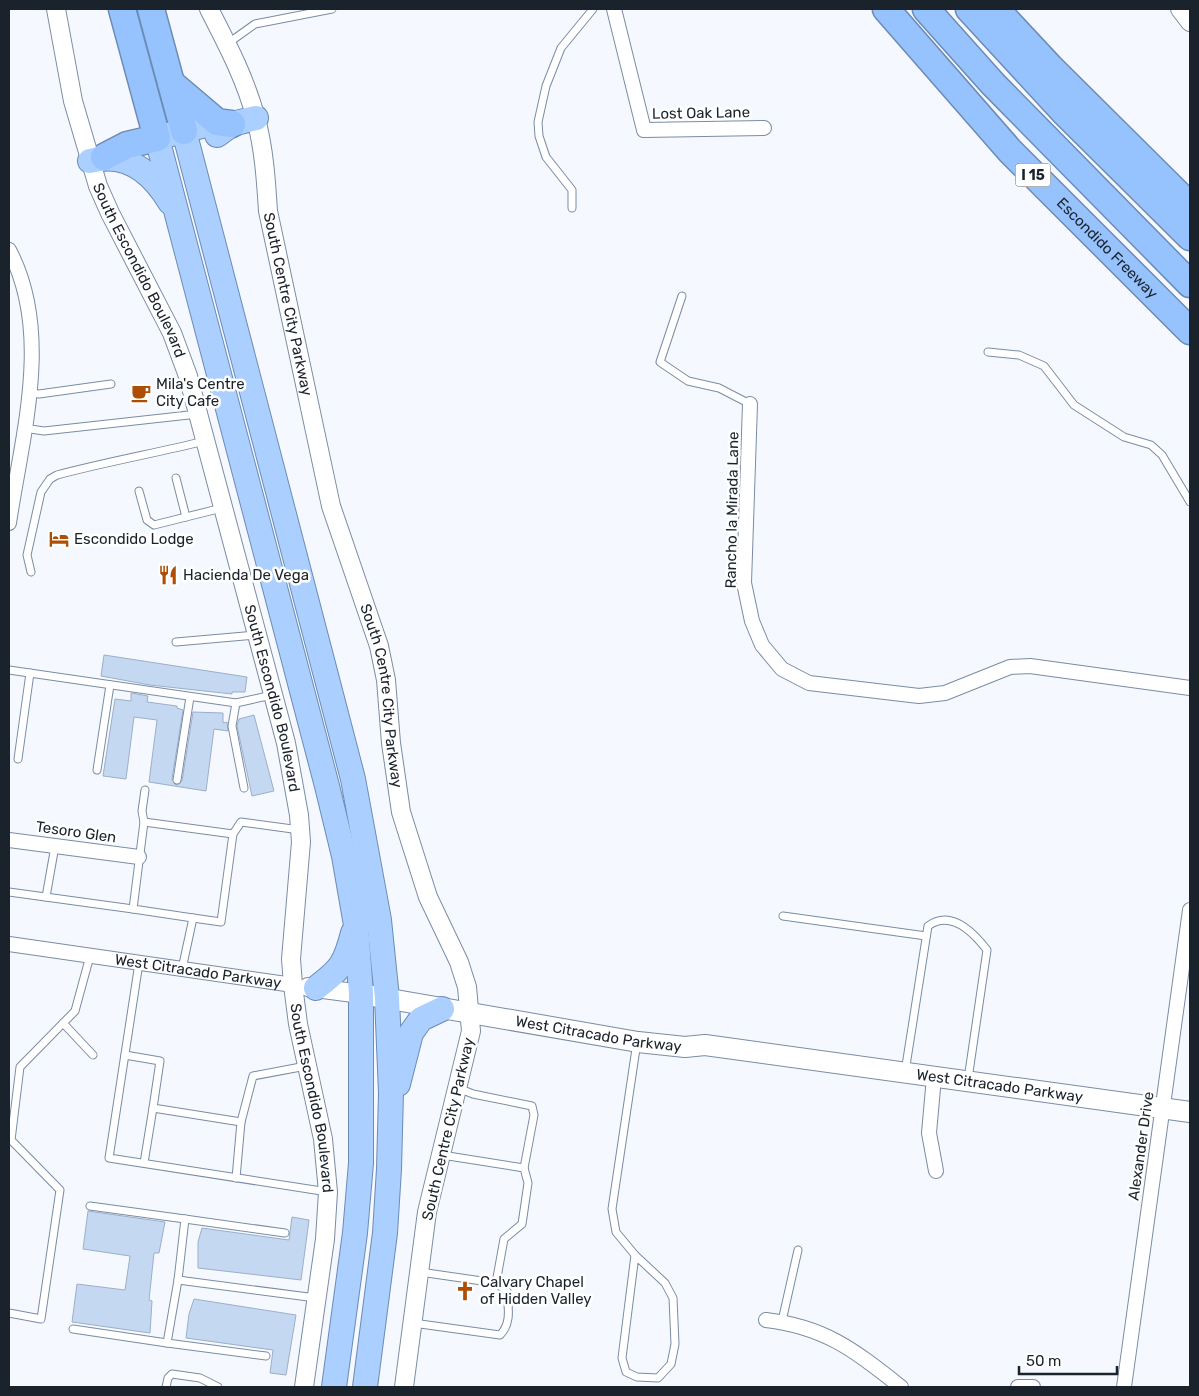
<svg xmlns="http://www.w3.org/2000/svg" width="1199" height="1396" viewBox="0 0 1199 1396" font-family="Rubik,sans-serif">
	<rect width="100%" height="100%" fill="#f5f9ff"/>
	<!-- building -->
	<g fill="#c4d8f1" stroke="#9cafc8">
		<polygon points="104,655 247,677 245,692 232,692 232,694 150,685 101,676"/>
		<polygon points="131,693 148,696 147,702 177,706 177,708 183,710 172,779 176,785 182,781 193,712 223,713 223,723 227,722 228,731 214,729 206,791 149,782 157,720 134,717 126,779 103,776 115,699 131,701"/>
		<polygon points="254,715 274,791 252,796 237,726 239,719"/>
		<polygon points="88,1211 165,1222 159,1253 154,1253 149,1300 152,1301 150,1333 72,1322 77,1284 125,1290 130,1256 83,1249"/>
		<polygon points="292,1217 309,1220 301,1280 198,1268 198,1242 202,1228 289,1240"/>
		<polygon points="194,1299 296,1315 286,1375 270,1373 273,1350 186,1338 189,1314"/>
	</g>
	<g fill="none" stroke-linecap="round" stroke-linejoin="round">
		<defs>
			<g id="service">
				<polyline points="227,44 255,24 332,9"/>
				<polyline points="572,208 572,190 546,157 539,136 538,122 546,86 561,48 593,9"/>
				<polyline points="682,296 660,362 688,381 719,388 750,404"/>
				<polyline points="988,352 1019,355 1044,366 1074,405 1124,437 1151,445 1162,455 1190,502"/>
				<polyline points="29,393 39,394 111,384"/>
				<polyline points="24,428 44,431 198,414"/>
				<polyline points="176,478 186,517"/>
				<polyline points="139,491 147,520 154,525 222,508"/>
				<path d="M 31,572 L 27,555 L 41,492 L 50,479 L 57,475 C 106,462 156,453 205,441"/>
				<polyline points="176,642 256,635"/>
				<polyline points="9,670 236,703 272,695"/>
				<polyline points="236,703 232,726 244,788"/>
				<polyline points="18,759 30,673"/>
				<polyline points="97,770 110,685"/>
				<polyline points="177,780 190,697"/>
				<polyline points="144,822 142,811 145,790"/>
				<polyline points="9,892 133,909"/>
				<polyline points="46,897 55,846"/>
				<polyline points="783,916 926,936"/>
				<polyline points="193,918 221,922 233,834 241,822 300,830"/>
				<polyline points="139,963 109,1158 328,1192"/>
				<polyline points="182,969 193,918 133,909 144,822 233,834"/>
				<polyline points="63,1023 93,1055"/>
				<polyline points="125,1055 160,1061 153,1108 241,1122 253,1076 306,1066"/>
				<path d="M 905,1072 L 928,926 C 951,909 974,933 987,950 L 968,1079"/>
				<polyline points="458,1088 473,1094 532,1106 534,1115 524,1168"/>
				<polyline points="144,1163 153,1108"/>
				<polyline points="236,1178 241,1122"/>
				<polyline points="90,1206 185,1219 178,1280"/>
				<polyline points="185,1219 285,1233"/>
				<polygon points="635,1255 665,1283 673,1298 675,1344 671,1364 658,1378 637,1377 626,1372 622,1358"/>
				<polyline points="635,1255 616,1232 612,1209 637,1042"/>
				<polyline points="420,1272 496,1283 504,1239 522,1224 528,1183 524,1168 442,1155"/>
				<polyline points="9,1313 41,1319 60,1190 11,1140 20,1067 75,1011 90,956"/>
				<polyline points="782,1321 798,1250"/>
				<path d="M 413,1323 L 500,1335 C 512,1323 508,1307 507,1291 L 496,1283"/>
				<polyline points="73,1329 167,1343"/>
				<polyline points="266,1356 167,1343 178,1280 316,1298"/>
				<polyline points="166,1387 168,1378 172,1374 200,1378 218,1387"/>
			</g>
			<g id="minor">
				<polyline points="614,9 644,130 764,128"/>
				<path d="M 9,250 C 53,333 22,435 9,523"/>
				<polyline points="750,404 744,583 752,621 762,645 782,669 809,683 919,696 945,693 1010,667 1030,666 1190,688"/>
				<polyline points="9,840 139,857"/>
				<path id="s1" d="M 9,944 L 293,985"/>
				<polyline points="934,1077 929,1133 936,1171"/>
				<path d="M 766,1320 C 826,1327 855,1351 901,1387"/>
				<polyline points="1018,1387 1033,1387"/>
				<polyline points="1124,1387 1190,910"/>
			</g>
			<g id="tertiary">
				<path id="s2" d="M 56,9 L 73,101 L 98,186 L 110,213 L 172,333 L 188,376 L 286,743 L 299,815 L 301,842 L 291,959 L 293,985 L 298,1024 L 323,1139 L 328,1192 L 325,1239 L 304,1387"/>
				<path id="s3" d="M 209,9 C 227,44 246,80 256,119 C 264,149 266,180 268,211 L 331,506 L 379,646 L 386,680 L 391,743 L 401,812 L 428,897 L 459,962 L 467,987 L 471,1031 L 427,1212 L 404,1387"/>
				<polyline points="1180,9 1190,22"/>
				<polyline points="308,987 361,994"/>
			</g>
			<g id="secondary">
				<path id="s4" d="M 361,994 L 638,1042 L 685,1047 L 705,1045 L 1190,1112"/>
			</g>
			<g id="trunk">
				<polyline points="217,122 157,138 327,786 344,856 356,925 361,994 361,1163 355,1233 334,1387"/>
				<polyline points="184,131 353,779 379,920 387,998 391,1093 389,1169 385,1233 365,1387"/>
				<polyline points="217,135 232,124 256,118"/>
				<path d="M 90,161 C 125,151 152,172 170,202"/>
				<path d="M 316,988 C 341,969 345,964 353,933"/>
				<polyline points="398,1084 411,1033 421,1019 442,1009"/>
			</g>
			<g id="motorway">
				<polyline points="151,9 184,131"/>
				<path id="s5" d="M 886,9 L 1010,151 L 1190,331"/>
				<polyline points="926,9 993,84 1190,284"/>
				<polyline points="969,9 1064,112 1190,237"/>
				<polyline points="996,9 1050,67 1190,206"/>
				<polyline points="171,83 217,122 232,124"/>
				<polyline points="104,157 127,145 157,138 122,9"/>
			</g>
		</defs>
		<!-- service casing -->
		<use href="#service" stroke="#7a8ca4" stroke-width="9"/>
		<!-- minor casing -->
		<use href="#minor" stroke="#7a8ca4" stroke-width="16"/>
		<!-- tertiary casing -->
		<use href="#tertiary" stroke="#7a8ca4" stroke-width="20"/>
		<!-- secondary casing -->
		<use href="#secondary" stroke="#7a8ca4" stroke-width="22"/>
		<!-- trunk casing -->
		<use href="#trunk" stroke="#6b8bb4" stroke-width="26"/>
		<!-- motorway casing -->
		<use href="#motorway" stroke="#6b8bb4" stroke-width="29"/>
		<!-- service -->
		<use href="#service" stroke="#fff" stroke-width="7"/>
		<!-- minor -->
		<use href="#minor" stroke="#fff" stroke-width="14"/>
		<!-- tertiary -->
		<use href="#tertiary" stroke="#fff" stroke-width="18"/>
		<!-- secondary -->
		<use href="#secondary" stroke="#fff" stroke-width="20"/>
		<!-- trunk -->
		<use href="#trunk" stroke="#abcffe" stroke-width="24"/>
		<!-- motorway -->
		<use href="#motorway" stroke="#96c3fd" stroke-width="26"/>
	</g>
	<!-- icons -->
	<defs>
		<symbol id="cafe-bare" viewBox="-9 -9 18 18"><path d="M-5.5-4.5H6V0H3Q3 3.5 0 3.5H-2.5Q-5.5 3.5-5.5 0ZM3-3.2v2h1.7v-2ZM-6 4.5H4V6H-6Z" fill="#ae4e05" stroke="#fff" stroke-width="2.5" paint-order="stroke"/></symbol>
		<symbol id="hotel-bare" viewBox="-9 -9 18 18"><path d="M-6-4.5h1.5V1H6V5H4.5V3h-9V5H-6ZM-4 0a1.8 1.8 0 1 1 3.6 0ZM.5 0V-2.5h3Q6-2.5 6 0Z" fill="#ae4e05" stroke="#fff" stroke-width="2.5" paint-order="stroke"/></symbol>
		<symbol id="restaurant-bare" viewBox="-9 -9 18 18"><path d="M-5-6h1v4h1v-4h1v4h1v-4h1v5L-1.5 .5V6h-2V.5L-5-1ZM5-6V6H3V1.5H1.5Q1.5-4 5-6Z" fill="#ae4e05" stroke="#fff" stroke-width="2.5" paint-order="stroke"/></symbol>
		<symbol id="church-bare" viewBox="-9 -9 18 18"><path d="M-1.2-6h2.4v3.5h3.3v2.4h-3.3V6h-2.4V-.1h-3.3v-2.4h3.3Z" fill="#ae4e05" stroke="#fff" stroke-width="2.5" paint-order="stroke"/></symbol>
	</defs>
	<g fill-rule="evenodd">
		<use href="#cafe-bare" x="127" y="379" width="28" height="28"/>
		<use href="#hotel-bare" x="45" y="525" width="28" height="28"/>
		<use href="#restaurant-bare" x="154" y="561" width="28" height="28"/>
		<use href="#church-bare" x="451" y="1277" width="28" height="28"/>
	</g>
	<g text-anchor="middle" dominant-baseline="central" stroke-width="5" stroke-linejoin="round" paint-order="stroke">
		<!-- shield labels -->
		<rect fill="#fff" stroke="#5f646b" stroke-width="1" x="1015.5" y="163.5" width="35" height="23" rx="4"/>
		<g font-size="14" font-weight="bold" fill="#1a222b">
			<text x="1033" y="175">I 15</text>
		</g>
		<!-- street labels -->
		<g font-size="15" fill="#1a222b" stroke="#fff">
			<text transform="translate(701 113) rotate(-1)">Lost Oak Lane</text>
			<text stroke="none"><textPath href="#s5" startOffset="326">Escondido Freeway</textPath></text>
			<text stroke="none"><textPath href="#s2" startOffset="276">South Escondido Boulevard</textPath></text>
			<text stroke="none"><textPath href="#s3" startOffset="308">South Centre City Parkway</textPath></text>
			<text transform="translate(732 510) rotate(-89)">Rancho la Mirada Lane</text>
			<text stroke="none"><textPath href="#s3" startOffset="712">South Centre City Parkway</textPath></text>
			<text stroke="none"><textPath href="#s2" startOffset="726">South Escondido Boulevard</textPath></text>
			<text transform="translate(76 832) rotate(8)">Tesoro Glen</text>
			<text stroke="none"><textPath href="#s1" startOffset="191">West Citracado Parkway</textPath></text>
			<text stroke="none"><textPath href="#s4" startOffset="241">West Citracado Parkway</textPath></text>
			<text stroke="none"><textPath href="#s4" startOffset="646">West Citracado Parkway</textPath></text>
			<text stroke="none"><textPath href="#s2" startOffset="1131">South Escondido Boulevard</textPath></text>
			<text transform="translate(448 1129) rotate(-77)">South Centre City Parkway</text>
			<text transform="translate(1141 1146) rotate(-82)">Alexander Drive</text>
		</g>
		<!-- poi labels -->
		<g font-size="15" fill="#1a222b" stroke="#fff" text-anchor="start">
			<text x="156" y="384">Mila's Centre<tspan x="156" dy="17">City Cafe</tspan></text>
			<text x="74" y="539">Escondido Lodge</text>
			<text x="183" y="575">Hacienda De Vega</text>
			<text x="480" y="1282">Calvary Chapel<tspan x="480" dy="17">of Hidden Valley</tspan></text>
		</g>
	</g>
	<!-- border -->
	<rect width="1199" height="1396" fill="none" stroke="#1a222b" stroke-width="20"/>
	<!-- scale -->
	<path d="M1019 1366v8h98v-8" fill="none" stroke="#1a222b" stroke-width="2.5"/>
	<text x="1026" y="1366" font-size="15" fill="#1a222b" stroke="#ffffff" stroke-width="4" paint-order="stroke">50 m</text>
</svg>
